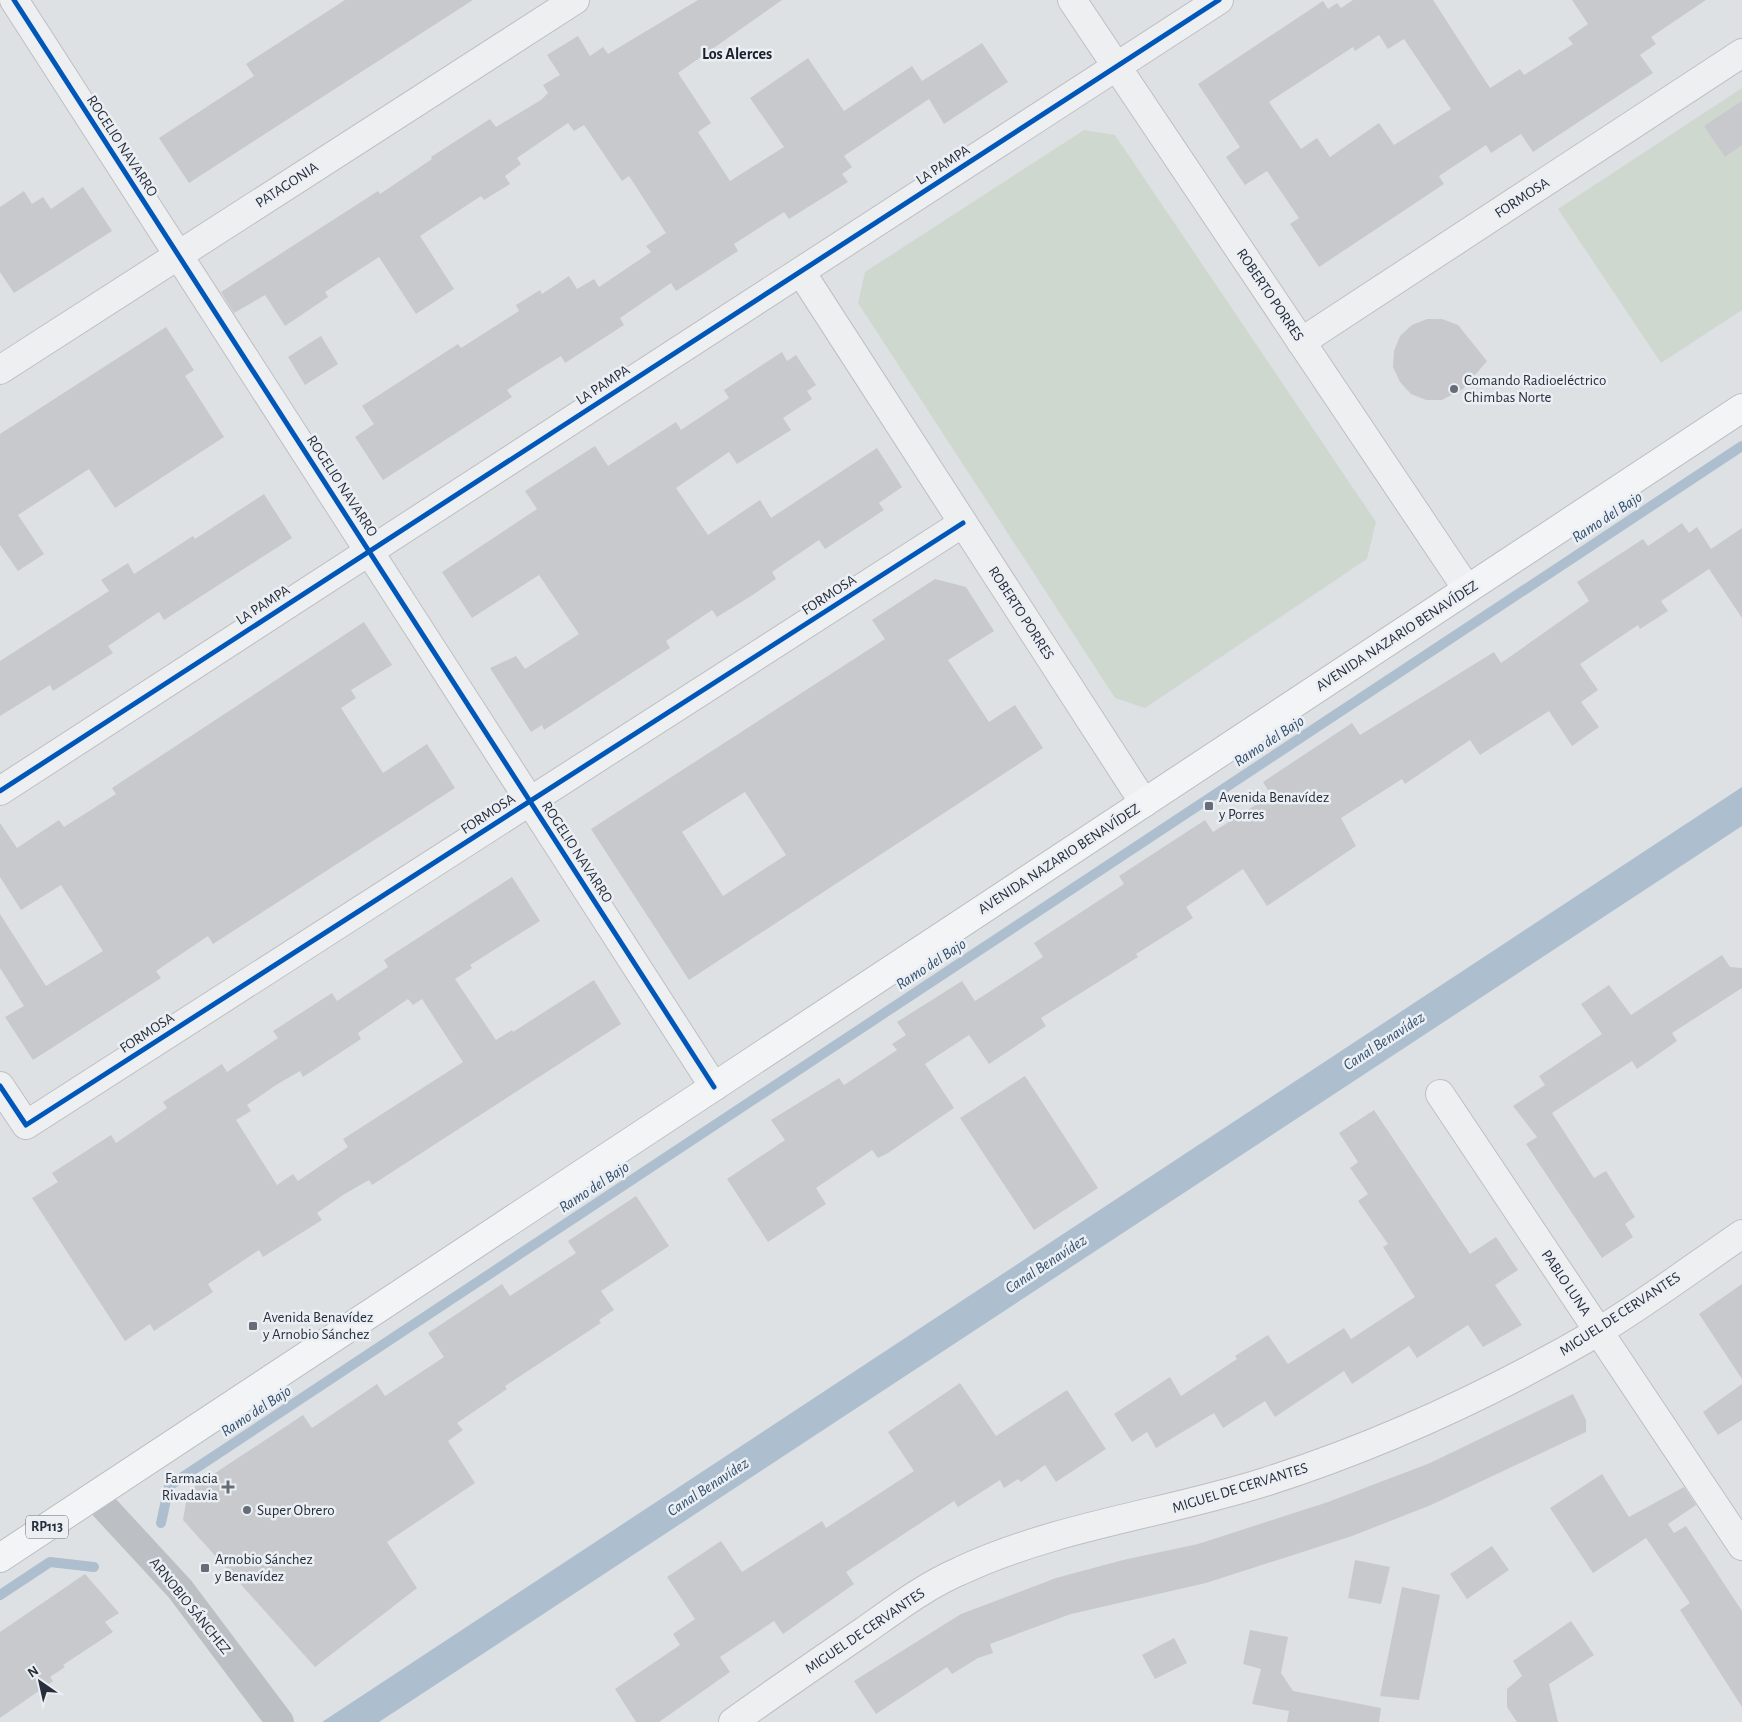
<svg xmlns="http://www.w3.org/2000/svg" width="1742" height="1722" viewBox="0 0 1742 1722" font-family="'Alegreya Sans',sans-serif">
	<rect width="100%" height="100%" fill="#dee1e4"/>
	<!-- green -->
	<g fill="#cfd8cf">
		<polygon points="1742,88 1742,310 1661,363 1558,209"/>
		<polygon points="1084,130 1115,135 1376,522 1367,559 1145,708 1115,698 858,303 865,272"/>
	</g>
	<!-- water -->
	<polygon fill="#adbfcf" points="1742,787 1742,826 379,1722 322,1722"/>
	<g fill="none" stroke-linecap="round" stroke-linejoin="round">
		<!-- stream -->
		<g stroke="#adbfcf" stroke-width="10">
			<polyline points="161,1523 169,1486 1742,446"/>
			<polyline points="0,1595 50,1562 94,1567"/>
		</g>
	</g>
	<!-- building -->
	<g fill="#c7c9cc" fill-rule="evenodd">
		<polygon points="345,0 473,0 189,183 159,138 254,76 246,64"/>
		<polygon points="698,0 782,0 678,73 711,123 698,132 730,181 784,147 750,98 808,58 844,111 912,66 922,81 982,43 1008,82 944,124 929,99 844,156 852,167 842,174 848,182 789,219 784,212 734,244 738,251 676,291 671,283 620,318 624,325 565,363 561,356 535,372 507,390 512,397 383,480 355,437 374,424 362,406 458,344 461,348 519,311 516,305 540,290 542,294 569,276 577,289 594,279 599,287 651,252 646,246 666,233 629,176 622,181 584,125 574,131 568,123 517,158 521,164 505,176 510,184 484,200 481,196 420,236 454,289 416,314 379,257 325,292 328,297 285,326 265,295 234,313 221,292 378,191 380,194 432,159 431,157 490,119 496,127 541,100 548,93 543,85 560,75 547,55 578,36 590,56 603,47 608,54"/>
		<path d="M 1353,0 L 1433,0 L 1490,88 L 1520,69 L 1524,75 L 1573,44 L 1568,38 L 1588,24 L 1572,0 L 1706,0 L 1651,37 L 1656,44 L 1640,55 L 1653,73 L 1533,152 L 1521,134 L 1491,153 L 1486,145 L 1439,176 L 1444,184 L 1319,267 L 1290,224 L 1299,218 L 1267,171 L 1245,185 L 1226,157 L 1240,147 L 1198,84 L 1323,1 L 1328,9 L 1337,3 L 1341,8 ZM 1379,35 L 1388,49 L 1404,39 L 1451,109 L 1394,145 L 1379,123 L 1330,157 L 1317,138 L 1301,149 L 1269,102 L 1353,47 L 1355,51 Z"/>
		<polygon points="1742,101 1742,145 1725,157 1704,126"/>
		<polygon points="83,187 112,231 14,293 0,272 0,207 24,191 32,204 43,197 51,209"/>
		<polygon points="1427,319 1442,319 1458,325 1487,361 1463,389 1442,400 1426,400 1411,394 1400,382 1393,367 1394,351 1400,336 1412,325"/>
		<polygon points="166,327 194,370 185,376 224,437 115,508 89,469 18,515 44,554 18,571 0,545 0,434"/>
		<polygon points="321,336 338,364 305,385 288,357"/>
		<polygon points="782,352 787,361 796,355 816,385 807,391 812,399 783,418 791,430 737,464 729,452 676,488 708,535 760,500 771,518 877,448 902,487 879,503 884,510 825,549 819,540 772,572 776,579 751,596 717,617 712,610 666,641 670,648 544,730 542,725 531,732 490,668 516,656 525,669 579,634 539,575 472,618 442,572 537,509 525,491 545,478 595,446 608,466 676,422 681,430 729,398 724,390"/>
		<polygon points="264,494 292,538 164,620 159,612 108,646 113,653 53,691 50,685 0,716 0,661 109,591 101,580 128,563 134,574 193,536 195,539"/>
		<polygon points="1682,523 1689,533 1697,527 1711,549 1742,528 1742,618 1709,569 1661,601 1668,611 1640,629 1638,625 1580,664 1598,690 1581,702 1599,727 1572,746 1549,711 1480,755 1470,740 1405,784 1402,779 1341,818 1356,846 1267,906 1243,869 1186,907 1193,918 1136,954 1138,957 1041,1018 1046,1026 989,1064 969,1035 925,1064 954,1108 888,1153 878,1158 872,1150 816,1188 826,1204 768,1242 727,1179 785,1140 771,1120 839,1078 844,1085 897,1050 892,1044 906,1035 897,1022 962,981 975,1001 1043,957 1034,943 1124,884 1119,876 1205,820 1213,832 1271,795 1263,782 1352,723 1360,735 1494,652 1501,663 1589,601 1577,582 1643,539 1648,546"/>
		<path d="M 935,579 L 966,587 L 994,631 L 948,660 L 989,722 L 1015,705 L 1043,748 L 689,980 L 591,829 L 885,639 L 872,620 ZM 745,792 L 786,855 L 723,896 L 682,832 Z"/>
		<polygon points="364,622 392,665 351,690 356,698 341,708 383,773 427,744 455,788 213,944 208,936 156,971 161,978 33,1060 5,1017 24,1006 0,968 0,914 46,986 103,951 61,885 21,910 0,877 0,823 17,848 59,820 64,827 116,794 112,788"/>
		<path d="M 512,877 L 540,921 L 470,965 L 472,968 L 455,979 L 496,1040 L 512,1030 L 513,1032 L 594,980 L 621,1024 L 372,1185 L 369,1180 L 343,1195 L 317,1213 L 322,1220 L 263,1257 L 259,1250 L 208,1284 L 213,1292 L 154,1331 L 150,1324 L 125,1341 L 32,1198 L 58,1182 L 52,1173 L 111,1135 L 116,1143 L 167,1108 L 163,1102 L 222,1064 L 227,1072 L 278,1038 L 273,1031 L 332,993 L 337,1001 L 388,967 L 384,960 ZM 408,999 L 413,1005 L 422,999 L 463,1062 L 343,1139 L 348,1147 L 298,1181 L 293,1174 L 277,1185 L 236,1120 L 251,1111 L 247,1105 L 276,1085 L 300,1071 L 303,1077 L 361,1039 L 358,1033 Z"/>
		<polygon points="1722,955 1730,967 1742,968 1742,988 1672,1033 1677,1041 1637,1069 1632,1061 1552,1113 1594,1178 1606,1171 1635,1217 1625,1224 1633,1237 1602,1258 1526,1144 1537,1137 1513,1106 1545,1085 1539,1076 1602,1034 1581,1004 1609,985 1631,1015"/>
		<polygon points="1025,1076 1098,1188 1034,1230 960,1118"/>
		<polygon points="1374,1110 1470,1254 1496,1237 1518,1270 1495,1285 1522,1325 1483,1347 1468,1325 1417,1358 1409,1346 1352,1384 1344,1371 1275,1417 1265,1401 1223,1428 1214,1413 1156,1448 1147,1432 1132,1442 1114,1414 1170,1377 1181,1396 1237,1359 1235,1356 1268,1335 1288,1364 1344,1328 1351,1339 1415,1297 1383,1247 1388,1244 1358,1201 1368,1194 1350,1168 1358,1162 1339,1133"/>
		<polygon points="636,1196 669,1246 601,1291 614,1310 599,1320 601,1323 505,1386 507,1389 457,1423 463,1430 448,1441 475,1483 387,1542 417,1588 315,1667 183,1520 188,1491 303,1415 312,1428 377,1384 385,1396 444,1357 428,1333 502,1284 510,1296 576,1253 568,1241"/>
		<polygon points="1742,1284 1742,1379 1699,1314"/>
		<polygon points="960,1383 996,1436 1067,1390 1106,1449 1056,1482 1045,1465 1021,1482 1018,1479 1004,1488 1000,1480 958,1507 954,1501 846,1572 854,1584 783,1634 774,1621 720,1657 730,1672 659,1722 636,1722 615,1689 680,1645 673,1634 695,1619 667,1577 721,1541 742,1572 822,1521 826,1528 914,1471 888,1432"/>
		<polygon points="1742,1384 1742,1420 1718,1435 1703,1412"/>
		<polygon points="1573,1394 1586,1420 1586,1432 1431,1505 1352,1536 1206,1583 1071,1614 990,1644 993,1653 978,1658 952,1674 947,1667 876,1714 854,1681 961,1614 1056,1578 1123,1560 1198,1544 1328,1502 1430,1463"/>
		<polygon points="1602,1474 1629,1517 1684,1487 1696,1505 1668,1524 1674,1533 1686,1526 1742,1611 1742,1707 1680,1610 1690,1603 1646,1538 1593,1573 1550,1508"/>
		<polygon points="1492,1546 1509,1570 1467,1599 1450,1574"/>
		<polygon points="1355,1560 1390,1567 1381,1604 1348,1598"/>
		<polygon points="85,1574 119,1613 105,1622 113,1632 63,1665 65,1667 50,1677 53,1681 0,1718 0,1632"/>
		<polygon points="1402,1587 1440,1595 1419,1700 1380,1696"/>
		<polygon points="1571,1621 1594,1655 1549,1684 1558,1722 1517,1722 1507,1707 1507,1689 1522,1676 1513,1661"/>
		<polygon points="1250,1630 1288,1637 1281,1673 1293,1691 1381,1708 1379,1722 1287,1722 1289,1711 1252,1704 1261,1669 1243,1664"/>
		<polygon points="1174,1638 1187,1663 1155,1679 1142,1655"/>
	</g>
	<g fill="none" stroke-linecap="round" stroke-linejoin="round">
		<defs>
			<g id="street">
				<polyline points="14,0 714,1087"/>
				<polyline points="1072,0 1467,589"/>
				<polyline points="801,272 1144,803"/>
				<polyline points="1301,342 1742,53"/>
				<polyline points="0,370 575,0"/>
				<polyline points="0,791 1219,0"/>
				<polyline points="0,1086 26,1125 963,523"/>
				<polyline points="1440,1094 1742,1546"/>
				<path d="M 733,1722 C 776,1691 820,1661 864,1631 C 894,1610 925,1586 960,1571 C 1056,1526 1164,1514 1265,1482 C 1381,1445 1491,1394 1596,1333 C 1646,1303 1694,1267 1742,1234"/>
			</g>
			<polyline id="primary" points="0,1558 1742,408"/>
		</defs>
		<!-- street casing -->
		<use href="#street" stroke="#bdbfc2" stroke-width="30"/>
		<!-- primary casing -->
		<use href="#primary" stroke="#bbbec1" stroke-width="30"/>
		<!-- street -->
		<use href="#street" stroke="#eeeff1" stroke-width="28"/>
		<!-- secondary -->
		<polyline stroke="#bcc0c4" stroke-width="28" points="94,1496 180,1589 280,1722"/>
		<!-- primary -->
		<use href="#primary" stroke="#f2f4f5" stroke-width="28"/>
		<defs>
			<g id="cycleway">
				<polyline points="14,0 714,1087"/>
				<polyline points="0,791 1219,0"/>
				<polyline points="0,1086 26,1125 963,523"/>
			</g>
		</defs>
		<!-- cycleway casing -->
		<use href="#cycleway" stroke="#ebeff4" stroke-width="8"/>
		<!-- cycleway -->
		<use href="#cycleway" stroke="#0057b8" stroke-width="5"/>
	</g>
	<!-- markers -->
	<g fill="#676d77" stroke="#ebeff4" stroke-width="2">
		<circle cx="1454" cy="389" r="5"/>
		<rect x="1204" y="801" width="10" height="10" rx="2.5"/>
		<rect x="248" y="1321" width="10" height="10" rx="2.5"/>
		<path d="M225.5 1479.5h5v5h5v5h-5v5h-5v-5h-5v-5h5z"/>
		<circle cx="247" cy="1510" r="5"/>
		<rect x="200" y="1563" width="10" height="10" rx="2.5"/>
	</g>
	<g text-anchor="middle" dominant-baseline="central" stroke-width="5" stroke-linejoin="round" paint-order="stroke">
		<!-- shield labels -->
		<rect fill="#ebeff4" stroke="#626973" stroke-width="1" x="26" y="1515.5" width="42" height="23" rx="4"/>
		<g font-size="14" font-weight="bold" fill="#272f3c">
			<text x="47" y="1527">RP113</text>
		</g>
		<!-- street labels -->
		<g font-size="15" fill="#272f3c" stroke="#ebeff4">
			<text transform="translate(122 146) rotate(57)">ROGELIO NAVARRO</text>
			<text transform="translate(943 165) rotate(-33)">LA PAMPA</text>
			<text transform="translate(287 185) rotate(-33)">PATAGONIA</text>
			<text transform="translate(1522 198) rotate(-33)">FORMOSA</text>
			<text transform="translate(1270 295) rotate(56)">ROBERTO PORRES</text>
			<text transform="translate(603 385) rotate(-33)">LA PAMPA</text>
			<text transform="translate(342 486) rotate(57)">ROGELIO NAVARRO</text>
			<text transform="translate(829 595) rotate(-33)">FORMOSA</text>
			<text transform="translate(263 605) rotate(-33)">LA PAMPA</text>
			<text transform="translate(1021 613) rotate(57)">ROBERTO PORRES</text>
			<text transform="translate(1397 636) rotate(-33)">AVENIDA NAZARIO BENAVÍDEZ</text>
			<text transform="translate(488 814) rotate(-33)">FORMOSA</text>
			<text transform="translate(577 852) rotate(57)">ROGELIO NAVARRO</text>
			<text transform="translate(1059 859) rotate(-33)">AVENIDA NAZARIO BENAVÍDEZ</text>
			<text transform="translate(147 1033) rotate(-33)">FORMOSA</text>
			<text transform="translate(1566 1283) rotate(56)">PABLO LUNA</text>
			<text transform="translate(1620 1314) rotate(-33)">MIGUEL DE CERVANTES</text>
			<text transform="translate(1240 1488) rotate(-17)">MIGUEL DE CERVANTES</text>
			<text transform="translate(190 1606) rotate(51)">ARNOBIO SÁNCHEZ</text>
			<text transform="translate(865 1631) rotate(-34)">MIGUEL DE CERVANTES</text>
		</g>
		<!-- poi labels -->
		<g font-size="15" fill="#272f3c" stroke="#ebeff4" text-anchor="start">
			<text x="1464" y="380">Comando Radioeléctrico<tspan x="1464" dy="17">Chimbas Norte</tspan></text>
			<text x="1219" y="797">Avenida Benavídez<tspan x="1219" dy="17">y Porres</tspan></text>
			<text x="263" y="1317">Avenida Benavídez<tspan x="263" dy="17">y Arnobio Sánchez</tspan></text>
			<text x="218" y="1478" text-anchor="end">Farmacia<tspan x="218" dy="17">Rivadavia</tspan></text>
			<text x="257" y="1510">Super Obrero</text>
			<text x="215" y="1559">Arnobio Sánchez<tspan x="215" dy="17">y Benavídez</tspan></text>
		</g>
		<!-- neighbourhood labels -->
		<g font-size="16" font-weight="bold" fill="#19202c" stroke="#ebeff4">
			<text x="737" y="54">Los Alerces</text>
		</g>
		<!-- water labels -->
		<g font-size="16" font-style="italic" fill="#324f6e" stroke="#ebeff4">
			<text transform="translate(1607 517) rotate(-33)">Ramo del Bajo</text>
			<text transform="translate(1269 741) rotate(-33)">Ramo del Bajo</text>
			<text transform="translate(931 964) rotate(-33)">Ramo del Bajo</text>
			<text transform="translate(1384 1041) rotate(-33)">Canal Benavídez</text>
			<text transform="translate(594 1187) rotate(-33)">Ramo del Bajo</text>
			<text transform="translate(1046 1264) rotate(-33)">Canal Benavídez</text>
			<text transform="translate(256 1411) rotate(-33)">Ramo del Bajo</text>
			<text transform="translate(708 1487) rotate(-33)">Canal Benavídez</text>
		</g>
	</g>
	<!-- north arrow -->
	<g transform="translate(40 1682) rotate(326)" stroke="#ebeff4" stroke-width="4" paint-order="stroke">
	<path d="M0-4L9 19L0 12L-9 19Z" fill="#272f3c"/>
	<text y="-8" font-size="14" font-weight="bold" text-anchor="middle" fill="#272f3c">N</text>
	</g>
</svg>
